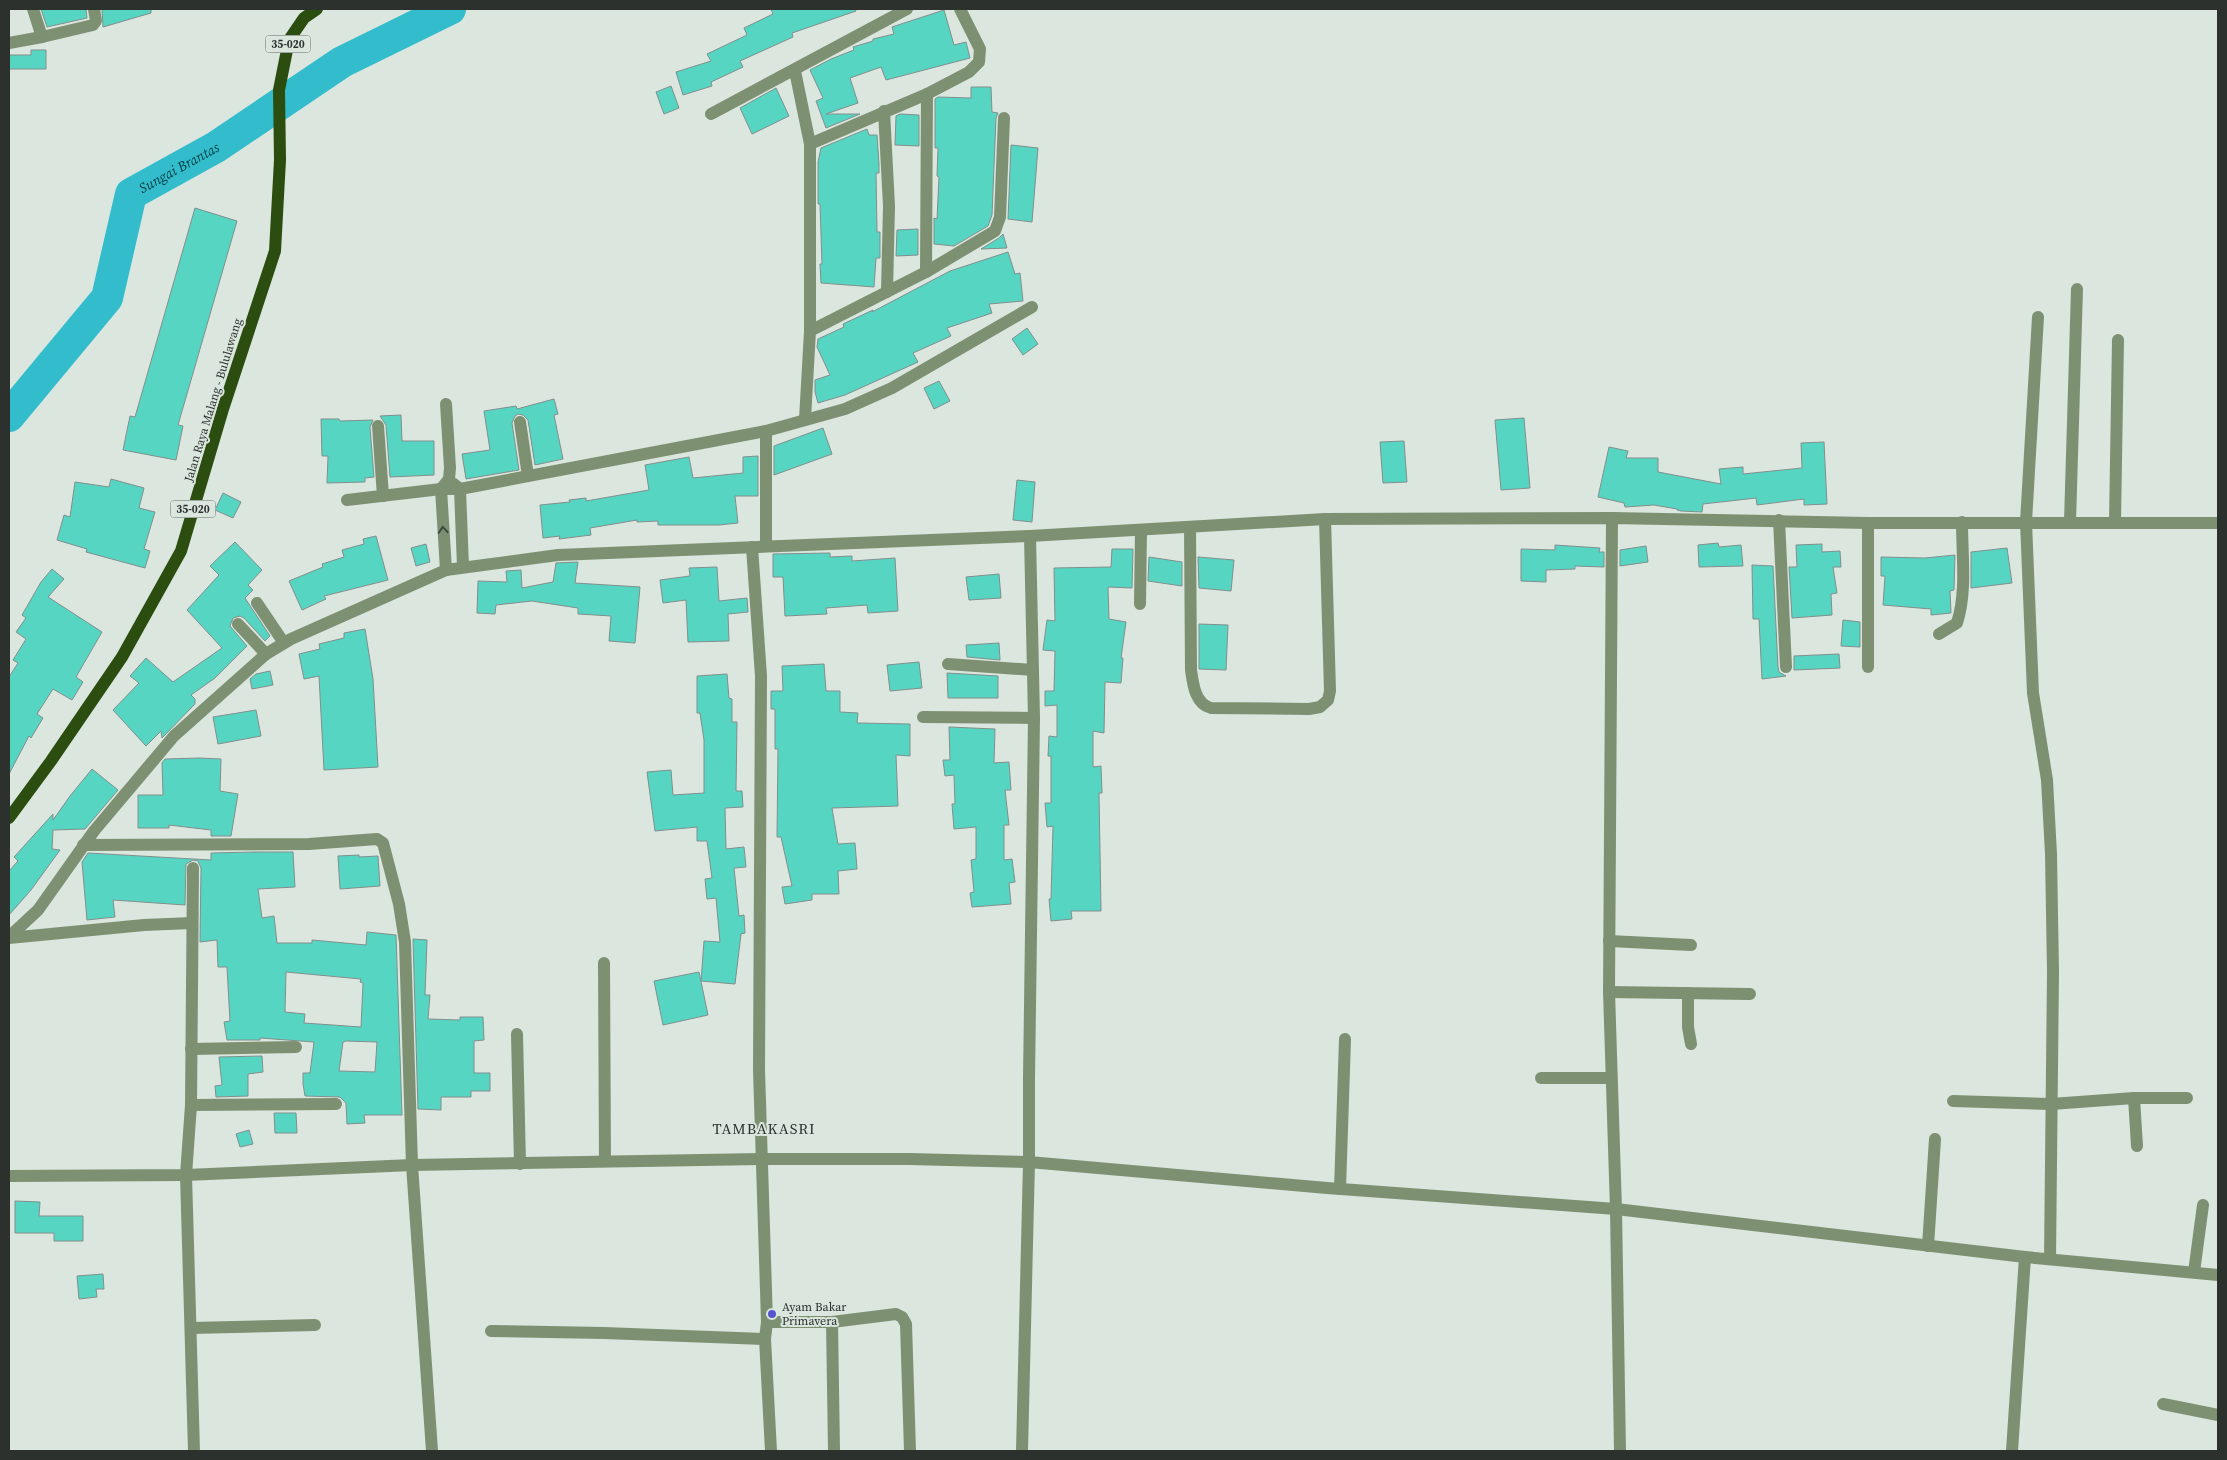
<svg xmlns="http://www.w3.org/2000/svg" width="2227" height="1460" viewBox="0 0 2227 1460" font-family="'Source Serif 4',serif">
	<rect width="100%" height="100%" fill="#dae6de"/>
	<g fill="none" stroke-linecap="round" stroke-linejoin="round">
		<!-- river -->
		<path stroke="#33bdcc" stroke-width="32" id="s1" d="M 9,416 L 107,298 L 131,194 L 216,147 L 342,62 L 450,9"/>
	</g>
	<!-- building -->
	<g fill="#57d5c3" stroke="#818f8c" fill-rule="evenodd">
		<polygon points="41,9 86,9 87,18 47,27"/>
		<polygon points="102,9 151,9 151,13 103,27"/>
		<polygon points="771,9 855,9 856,11 792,33 793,37 740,61 743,67 711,82 712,86 683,95 676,72 711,61 707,54 747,35 744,28 773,14"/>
		<polygon points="944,10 954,45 966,42 970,58 886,80 881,67 850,78 858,103 826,114 860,114 826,128 816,101 823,98 810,70 831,59 854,50 853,47 873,41 873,39 894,34 892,27"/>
		<polygon points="31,50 46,50 46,69 9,69 9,55 31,55"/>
		<polygon points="671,86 679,108 664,114 656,92"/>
		<polygon points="971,87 991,87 992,112 998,113 996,118 992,215 988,226 954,246 934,244 934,218 937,219 939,177 937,176 938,148 935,148 935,99 938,97 971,98"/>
		<polygon points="776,88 789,116 752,134 740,108"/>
		<polygon points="900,114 919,115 919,146 895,145 896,116"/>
		<polygon points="867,129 869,135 877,135 879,164 879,173 876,173 877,232 880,232 880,258 876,258 874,287 821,283 820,264 822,264 820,204 818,204 818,162 821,148"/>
		<polygon points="1011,145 1038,148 1032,222 1008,219"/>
		<polygon points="195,208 237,221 178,425 183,426 176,460 123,450 130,416 135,417"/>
		<polygon points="918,229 918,255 896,256 897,230"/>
		<polygon points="1003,234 1007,248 981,249 999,238"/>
		<polygon points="1008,252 1015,274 1020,273 1023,301 989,304 992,313 947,328 951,336 913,353 918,362 845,395 818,403 815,392 815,380 830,375 817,347 818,339 844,327 843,324 873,310 872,312 950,271"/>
		<polygon points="1027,328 1038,344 1023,355 1012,339"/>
		<polygon points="939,381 950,401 934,409 924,388"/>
		<polygon points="554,399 558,414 554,415 563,459 535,465 528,420 523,415 518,414 515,416 512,423 519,470 466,479 462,454 490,450 484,411 516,406 517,409"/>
		<polygon points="401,415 402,441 434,441 434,475 390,477 386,425 380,416"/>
		<polygon points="1524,418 1530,488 1501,490 1495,420"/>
		<polygon points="321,419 339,419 340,421 373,420 370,427 374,477 365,478 365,482 327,483 328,456 322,456"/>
		<polygon points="823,428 832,454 774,475 774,446"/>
		<polygon points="1404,441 1407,482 1383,483 1380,442"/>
		<polygon points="1824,442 1827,504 1804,505 1804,499 1757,505 1756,498 1703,504 1702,512 1681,511 1677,510 1677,509 1654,505 1625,507 1624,503 1598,497 1609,447 1628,451 1626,458 1658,458 1658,472 1721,484 1719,469 1743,467 1743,474 1802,468 1801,443"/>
		<polygon points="758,456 758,496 735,496 738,523 719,525 658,525 658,521 637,522 637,520 590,528 591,535 559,539 560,536 543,538 540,505 570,502 569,500 586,498 586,501 649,490 645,465 689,457 693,478 743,473 743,457"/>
		<polygon points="111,479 144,488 139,508 155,512 144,549 150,551 145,568 86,552 87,549 57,540 64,515 70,517 75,482 109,487"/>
		<polygon points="1017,480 1035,482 1032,522 1013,520"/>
		<polygon points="223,493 241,502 233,518 215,510"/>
		<polygon points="376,536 388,580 324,596 326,599 302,610 289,581 323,567 322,564 344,557 342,550 364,544 363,539"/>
		<polygon points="235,542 262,570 248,585 253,590 245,598 270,636 265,641 244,618 240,616 233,618 230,626 247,646 215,678 191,695 195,699 195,704 162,738 161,731 146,746 113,710 139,683 130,676 146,658 173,682 222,648 187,610 219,575 210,566"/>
		<polygon points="1718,543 1719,547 1741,545 1743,566 1699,567 1698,545"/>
		<polygon points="426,544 430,562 416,566 411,548"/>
		<polygon points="1822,544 1822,552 1840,551 1841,567 1833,567 1837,593 1831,594 1832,615 1792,618 1789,567 1797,567 1796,545"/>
		<polygon points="1555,545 1600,548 1599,552 1604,552 1604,567 1575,566 1575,569 1546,570 1546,582 1521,581 1521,549 1555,550"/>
		<polygon points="1646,546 1648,562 1620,566 1620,550"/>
		<polygon points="2007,548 2012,583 1971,588 1971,552"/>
		<polygon points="1112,549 1133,549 1132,588 1108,587 1109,619 1126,622 1121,658 1123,658 1121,683 1105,682 1104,733 1093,731 1093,767 1101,766 1102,793 1099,793 1101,911 1071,911 1072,919 1051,921 1049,899 1051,899 1053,826 1047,827 1045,803 1051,803 1051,756 1048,756 1049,736 1057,737 1057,705 1045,706 1045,691 1054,691 1055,651 1043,650 1047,620 1055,621 1054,568 1111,567"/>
		<polygon points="830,553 830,557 852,556 852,561 895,558 898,611 868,613 867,605 826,608 827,614 785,616 783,577 773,577 773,554"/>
		<polygon points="1955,555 1954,590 1950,591 1951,613 1931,615 1931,609 1883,605 1885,576 1881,576 1881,557 1925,558"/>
		<polygon points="1149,557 1182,562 1182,586 1148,581"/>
		<polygon points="1198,557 1234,560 1231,591 1199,588"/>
		<polygon points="578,562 575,583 640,587 635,643 609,641 611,616 578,614 578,608 532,601 496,605 495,614 477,613 478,581 507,582 506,571 521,570 522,588 553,582 556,563"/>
		<polygon points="1752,565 1773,566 1778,667 1779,672 1786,676 1762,679 1759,619 1753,619"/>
		<polygon points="717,567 719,601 747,598 748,612 728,614 729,641 688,642 686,600 663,603 660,580 690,576 689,568"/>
		<polygon points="52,569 64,579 48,597 102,632 76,677 83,682 72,700 53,689 37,714 43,718 31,738 29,736 9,774 9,677 18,663 13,660 26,639 16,632 26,618 22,615 41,582"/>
		<polygon points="999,574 1001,598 969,600 966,577"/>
		<polygon points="1843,620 1860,622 1860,647 1841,646"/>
		<polygon points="1199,624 1228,625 1226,670 1199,669"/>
		<polygon points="365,629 373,679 378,767 324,770 319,676 304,679 299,654 320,649 319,644 344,638 344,633"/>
		<polygon points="999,643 1000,660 967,657 966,645"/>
		<polygon points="1839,654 1840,668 1794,670 1794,656"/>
		<polygon points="919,662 922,688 890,691 887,665"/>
		<polygon points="824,664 826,691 840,691 840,712 858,713 857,723 910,724 910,756 896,755 898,806 832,808 838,844 855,843 857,869 838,871 839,894 812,894 812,900 785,904 782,887 792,886 781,837 777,837 778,749 775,749 775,709 771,709 771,691 783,691 782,666"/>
		<polygon points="270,671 273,685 252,689 250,679 256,674"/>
		<polygon points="947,673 998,676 998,698 948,698"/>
		<polygon points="727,674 729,698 732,699 732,722 737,722 736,791 742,791 743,807 725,808 726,849 744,847 746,867 734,868 739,916 744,915 745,933 741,934 735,984 701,981 704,941 720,942 716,898 707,899 705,879 712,878 707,841 697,841 697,827 655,831 647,772 671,770 673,795 704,793 704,740 700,713 697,713 697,676"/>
		<polygon points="256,710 261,736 218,744 213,717"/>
		<polygon points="949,727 995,729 994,763 1009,762 1011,790 1005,790 1009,825 1004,825 1004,860 1012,859 1015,882 1009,883 1011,904 972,907 970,893 974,892 971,860 976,859 976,827 954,829 952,804 955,804 954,775 945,776 943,760 950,760"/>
		<polygon points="199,758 221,759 220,791 238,794 231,836 211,836 211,830 169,825 169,828 138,828 138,795 163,795 162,763 165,759"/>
		<polygon points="92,769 118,790 85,829 53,830 52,849 60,850 31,890 9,915 9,871 18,861 14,857 53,814 53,820 70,796"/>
		<path d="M 255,852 L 293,852 L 295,887 L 258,889 L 262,918 L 274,916 L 277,943 L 312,943 L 312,940 L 366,945 L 367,932 L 396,935 L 402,1115 L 364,1115 L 365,1123 L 347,1124 L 346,1103 L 340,1097 L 305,1096 L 303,1084 L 303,1073 L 310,1073 L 314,1042 L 260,1038 L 260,1040 L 227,1040 L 224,1022 L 230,1021 L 227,967 L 218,967 L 217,940 L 200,942 L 201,868 L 198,861 L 193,860 L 186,864 L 185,905 L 113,900 L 115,917 L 87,920 L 82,862 L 88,853 L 211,860 L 211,853 ZM 286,972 L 361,979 L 360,982 L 363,983 L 361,1027 L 304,1023 L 305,1014 L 285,1012 ZM 346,1041 L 377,1042 L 375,1072 L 339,1071 L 343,1042 Z"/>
		<polygon points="359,855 359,857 378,856 380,886 340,889 338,856"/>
		<polygon points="413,939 427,940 425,995 430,995 428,1019 460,1020 460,1017 483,1017 484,1040 474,1041 474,1073 490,1073 490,1091 471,1091 471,1097 441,1097 441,1110 418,1109"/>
		<polygon points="699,972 708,1015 663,1025 654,981"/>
		<polygon points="262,1056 263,1072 248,1074 248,1096 216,1097 215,1086 222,1085 219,1057"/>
		<polygon points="274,1113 296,1113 297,1133 275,1133"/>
		<polygon points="249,1130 253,1144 240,1147 236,1134"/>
		<polygon points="15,1201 40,1202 39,1216 83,1216 83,1241 54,1241 54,1233 15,1233"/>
		<polygon points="103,1274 104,1289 96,1289 97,1297 79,1299 77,1276"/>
	</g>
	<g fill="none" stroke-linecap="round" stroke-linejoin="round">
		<!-- minor -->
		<g stroke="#7d9172" stroke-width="12">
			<polyline points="42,37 93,25 96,21 94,9"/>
			<polyline points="9,43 42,37 33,9"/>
			<polyline points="795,71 810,144 810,331 805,419"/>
			<polyline points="884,111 889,206 887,292"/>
			<polyline points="711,114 907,9"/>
			<polyline points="810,144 927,94 969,72 979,62 980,49 960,9"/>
			<polyline points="926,272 927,94"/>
			<polyline points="2038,317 2026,522 2033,693 2047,780 2051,854 2053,972 2050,1259"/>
			<polyline points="810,331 926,272 995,231 1000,217 1004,118"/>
			<polyline points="520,422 528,476"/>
			<polyline points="378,426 383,496"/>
			<polyline points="454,484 460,489 463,567"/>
			<polyline points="347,500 441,489 460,489 766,431 845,409 892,388 1032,307"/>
			<polyline points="1612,518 1609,992 1616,1209 1620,1451"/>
			<polyline points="1779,520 1786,667"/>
			<polyline points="2070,522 2077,289"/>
			<polyline points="2115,522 2118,340"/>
			<path d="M 1190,527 L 1191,670 C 1193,684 1195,704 1211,708 L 1309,709 L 1320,707 L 1328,700 L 1330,691 L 1325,519"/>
			<polyline points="766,546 766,431"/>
			<polyline points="752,547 761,676 759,1070 767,1322 765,1339 771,1451"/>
			<polyline points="446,570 441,489 449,479 450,468 446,404"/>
			<polyline points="257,603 284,643"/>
			<polyline points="1140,604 1141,530"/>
			<polyline points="238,624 266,654"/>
			<path d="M 1939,634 L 1957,623 C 1967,592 1962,555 1962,522"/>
			<polyline points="948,664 1033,670"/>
			<polyline points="1868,667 1868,523"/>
			<polyline points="923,717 1034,718"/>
			<polyline points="83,845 309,844 377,839 383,843 399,904 405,942 412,1165 432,1451"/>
			<polyline points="193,868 191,1105 186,1175 194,1451"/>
			<polyline points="9,937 38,910 94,831 174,736 266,654 291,639 446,570 558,555 1030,536 1325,519 1612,518 1868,523 2218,523"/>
			<polyline points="9,938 144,925 192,923"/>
			<polyline points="1609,941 1691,945"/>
			<polyline points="604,963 605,1161"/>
			<polyline points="1609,992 1750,994"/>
			<polyline points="1688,993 1688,1027 1691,1044"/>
			<polyline points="517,1034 520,1164"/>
			<polyline points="191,1049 296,1047"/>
			<polyline points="1541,1078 1611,1078"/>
			<polyline points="2134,1098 2137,1146"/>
			<polyline points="1953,1101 2051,1104 2134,1098 2187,1098"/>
			<polyline points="191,1105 336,1104"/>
			<polyline points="9,1176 186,1175 412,1165 761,1159 909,1159 1029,1162 1327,1188 1616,1209 2025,1257 2218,1275"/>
			<polyline points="1340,1189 1345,1039"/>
			<polyline points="1928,1246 1935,1139"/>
			<polyline points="2194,1272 2203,1205"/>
			<polyline points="767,1322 832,1322 896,1314 902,1317 906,1324 910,1451"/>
			<polyline points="832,1322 834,1451"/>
			<polyline points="191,1328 315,1325"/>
			<polyline points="491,1331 604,1333 765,1339"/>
			<polyline points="2163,1404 2218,1415"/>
			<polyline points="1022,1451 1029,1162 1029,1078 1034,718 1030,536"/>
			<polyline points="2012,1451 2025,1257"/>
		</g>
		<!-- major -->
		<polyline stroke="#2b4d10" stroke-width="12" points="9,818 51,761 122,657 181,551 223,409 275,251 280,160 279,90 289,40 304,18 317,9"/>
	</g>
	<!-- one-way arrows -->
	<defs><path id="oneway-chevron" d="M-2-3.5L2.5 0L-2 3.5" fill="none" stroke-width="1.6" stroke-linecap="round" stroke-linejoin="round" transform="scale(1.25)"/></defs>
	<use stroke="#40493f" href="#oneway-chevron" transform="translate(443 530) rotate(-94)"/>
	<!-- markers -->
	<circle fill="#5755cd" stroke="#dae6de" stroke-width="2" cx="772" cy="1314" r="5"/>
	<g text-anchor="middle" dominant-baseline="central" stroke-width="4" stroke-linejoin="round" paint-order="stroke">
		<!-- shield labels -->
		<g fill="#dae6de" stroke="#606763" stroke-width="1">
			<rect x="265.5" y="35.5" width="45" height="17" rx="4"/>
			<rect x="170.5" y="500.5" width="45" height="17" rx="4"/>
		</g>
		<g font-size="11" font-weight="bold" fill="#2c312e">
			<text x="288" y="44">35-020</text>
			<text x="193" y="509">35-020</text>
		</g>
		<!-- street labels -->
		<g font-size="12" fill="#2c312e" stroke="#dae6de">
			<text transform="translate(213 400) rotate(-73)">Jalan Raya Malang - Bululawang</text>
		</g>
		<!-- poi labels -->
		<g font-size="12" fill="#2c312e" stroke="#dae6de" text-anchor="start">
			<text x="782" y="1307">Ayam Bakar<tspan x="782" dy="14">Primavera</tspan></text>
		</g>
		<!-- water labels -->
		<g font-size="14" font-style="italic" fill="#014047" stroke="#dae6de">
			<text stroke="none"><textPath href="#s1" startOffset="315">Sungai Brantas</textPath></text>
		</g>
		<!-- quarter labels -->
		<g font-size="15" letter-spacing="1" fill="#2c312e" stroke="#dae6de">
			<text x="764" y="1128">TAMBAKASRI</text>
		</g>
	</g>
	<!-- border -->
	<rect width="2227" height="1460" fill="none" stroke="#2c312e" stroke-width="20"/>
</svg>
